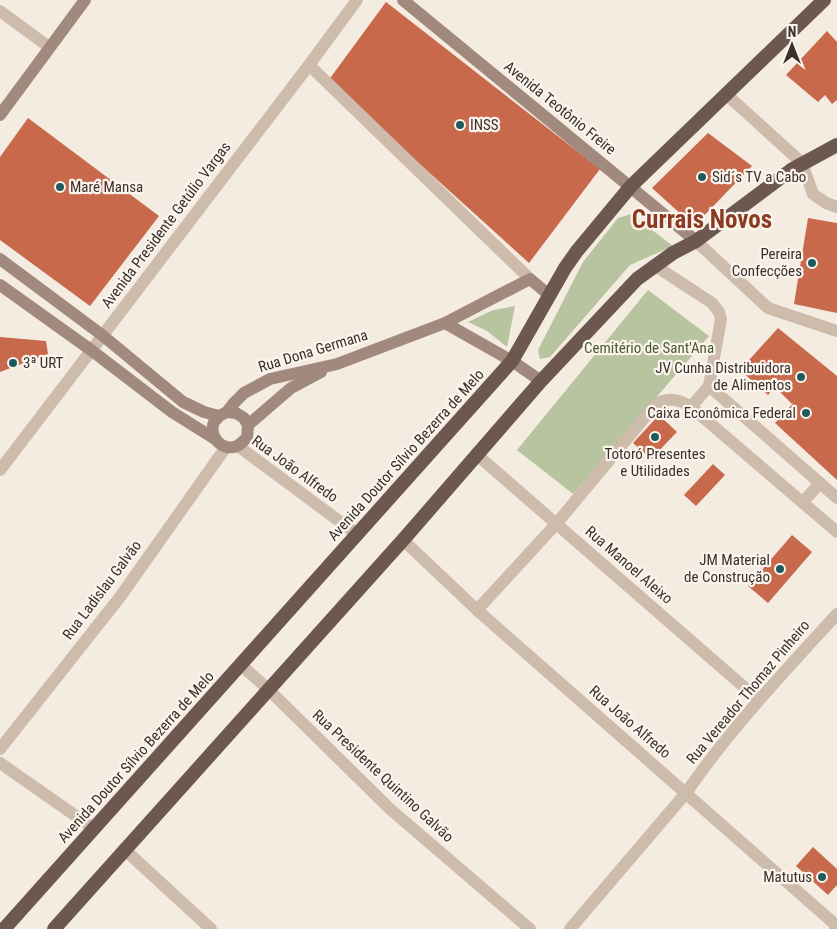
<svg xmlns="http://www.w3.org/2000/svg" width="837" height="929" viewBox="0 0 837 929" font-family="'Roboto Condensed',sans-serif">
	<rect width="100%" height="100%" fill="#f4ebe1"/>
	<!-- green -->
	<g fill="#b8c4a0">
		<polygon points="631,214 673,246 630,265 550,357 540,359 538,350 583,262 618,218"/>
		<polygon points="648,290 709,336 573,494 517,450"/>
		<polygon points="515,306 507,347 487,331 468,322 493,310"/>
	</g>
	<!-- building -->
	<g fill="#c8694b">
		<polygon points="386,2 600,169 529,263 328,81"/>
		<polygon points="827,31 837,42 837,100 832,104 825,95 818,102 786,75"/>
		<polygon points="28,118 159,216 90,306 0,240 0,157"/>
		<polygon points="708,133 752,166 694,226 652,188"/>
		<polygon points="808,218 837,223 837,313 794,304"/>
		<polygon points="778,328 837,376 837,480 775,423 797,399 792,404 775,387 768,395 740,370"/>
		<polygon points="0,337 46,341 48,354 0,372"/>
		<polygon points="659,415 677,432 651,459 633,443"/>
		<polygon points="713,464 725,475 696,506 684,495"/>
		<polygon points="792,535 812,552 768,603 748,586"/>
		<polygon points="813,847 837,869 837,885 828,895 796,866"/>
	</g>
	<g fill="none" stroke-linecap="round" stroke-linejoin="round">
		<!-- minor -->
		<g stroke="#cdbbac" stroke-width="12">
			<polyline points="0,11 49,47"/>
			<polyline points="726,94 802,163 813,194 826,203 837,207"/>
			<polyline points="654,265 712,303 719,312 721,319 709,386 691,407 837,532"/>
			<polyline points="709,386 837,498"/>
			<polyline points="238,446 358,535"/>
			<polyline points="476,454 759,700"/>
			<polyline points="803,502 820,483"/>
			<polyline points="403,540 477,610 837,926"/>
			<path d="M 477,610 L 557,523 L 656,404 C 669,397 679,399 691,407"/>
			<polyline points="240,664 268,689 390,809 530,929"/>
			<polyline points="0,749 120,597 226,447"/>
			<polyline points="0,763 93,828"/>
			<polyline points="124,849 211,929"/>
			<path d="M 570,929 L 686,793 C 730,729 785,671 837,614"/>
		</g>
		<!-- tertiary -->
		<g stroke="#cdbbac" stroke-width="12">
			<polyline points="309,65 530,279"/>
			<polyline points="696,241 768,308 837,331"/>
			<polyline points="0,470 309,65 357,0"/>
			<polyline points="835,929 837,927"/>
		</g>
		<!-- secondary -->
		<g stroke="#a18a7d" stroke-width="12">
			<polyline points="403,0 696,241"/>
			<polyline points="0,115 85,0"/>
			<path d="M 0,259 L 102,335 L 183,402 L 204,412 L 219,416 L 227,412 L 236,413 L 244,418 L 248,425 L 247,438 C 244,440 240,445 237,446 C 223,452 208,437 214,422 C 215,420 218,418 219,416"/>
			<polyline points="0,285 91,350 172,412 215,439"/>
			<polyline points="445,323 512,361 541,381"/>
			<polyline points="227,412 234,403 244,393 270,379 337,364 445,323 530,279 549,295"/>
			<polyline points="248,425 291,388 321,372"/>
		</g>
		<!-- trunk -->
		<g stroke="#6c584f" stroke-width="14">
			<polyline points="4,929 512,361 565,268 577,251 631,186 824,0"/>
			<polyline points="54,929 403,540 541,381 637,279 673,253 696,241 791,170 837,145"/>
		</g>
	</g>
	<!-- markers -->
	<g fill="#1f5a5e" stroke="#fbf5ee" stroke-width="2">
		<circle cx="460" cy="125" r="5"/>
		<circle cx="702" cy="177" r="5"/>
		<circle cx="60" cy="187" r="5"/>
		<circle cx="812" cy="263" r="5"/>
		<circle cx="13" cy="363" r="5"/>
		<circle cx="801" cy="377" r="5"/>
		<circle cx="806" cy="413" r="5"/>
		<circle cx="655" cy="437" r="5"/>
		<circle cx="780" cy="569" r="5"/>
		<circle cx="822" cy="877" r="5"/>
	</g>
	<g text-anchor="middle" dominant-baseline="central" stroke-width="4.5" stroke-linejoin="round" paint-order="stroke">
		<!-- street labels -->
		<g font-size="15" fill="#3b302b" stroke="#fbf5ee">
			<text transform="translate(560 108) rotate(39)">Avenida Teotônio Freire</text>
			<text transform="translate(166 225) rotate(-53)">Avenida Presidente Getúlio Vargas</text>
			<text transform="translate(313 351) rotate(-17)">Rua Dona Germana</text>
			<text transform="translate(406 455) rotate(-48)">Avenida Doutor Sílvio Bezerra de Melo</text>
			<text transform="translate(295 469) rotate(36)">Rua João Alfredo</text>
			<text transform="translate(629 565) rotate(41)">Rua Manoel Aleixo</text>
			<text transform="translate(102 590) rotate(-53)">Rua Ladislau Galvão</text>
			<text transform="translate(748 692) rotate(-50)">Rua Vereador Thomaz Pinheiro</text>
			<text transform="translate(630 722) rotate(41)">Rua João Alfredo</text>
			<text transform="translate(136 757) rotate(-48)">Avenida Doutor Sílvio Bezerra de Melo</text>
			<text transform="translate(383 776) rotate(43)">Rua Presidente Quintino Galvão</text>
		</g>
		<!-- poi labels -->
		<g font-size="15" fill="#3b302b" stroke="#fbf5ee" text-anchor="end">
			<text x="470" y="125" text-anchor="start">INSS</text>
			<text x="712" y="177" text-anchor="start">Sid´s TV a Cabo</text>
			<text x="70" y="187" text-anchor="start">Maré Mansa</text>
			<text x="802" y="254">Pereira<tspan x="802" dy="17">Confecções</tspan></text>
			<text x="23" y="363" text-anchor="start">3ª URT</text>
			<text x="791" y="368">JV Cunha Distribuidora<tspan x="791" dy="17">de Alimentos</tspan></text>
			<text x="796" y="413">Caixa Econômica Federal</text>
			<text x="655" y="454" text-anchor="middle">Totoró Presentes<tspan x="655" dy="17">e Utilidades</tspan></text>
			<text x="770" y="560">JM Material<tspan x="770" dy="17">de Construção</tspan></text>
			<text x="812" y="877">Matutus</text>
		</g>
		<!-- park labels -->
		<g font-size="15" fill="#4a5a2e" stroke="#fbf5ee">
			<text x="649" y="348">Cemitério de Sant'Ana</text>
		</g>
		<!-- town labels -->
		<g font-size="25" font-weight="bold" fill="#8c3b22" stroke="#fbf5ee">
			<text x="702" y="219">Currais Novos</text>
		</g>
	</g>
	<!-- north arrow -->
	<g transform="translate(792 45)" stroke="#fbf5ee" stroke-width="4" paint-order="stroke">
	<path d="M0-4L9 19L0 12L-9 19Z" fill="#3b302b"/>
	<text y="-8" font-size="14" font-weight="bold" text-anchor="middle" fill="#3b302b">N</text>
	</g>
</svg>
